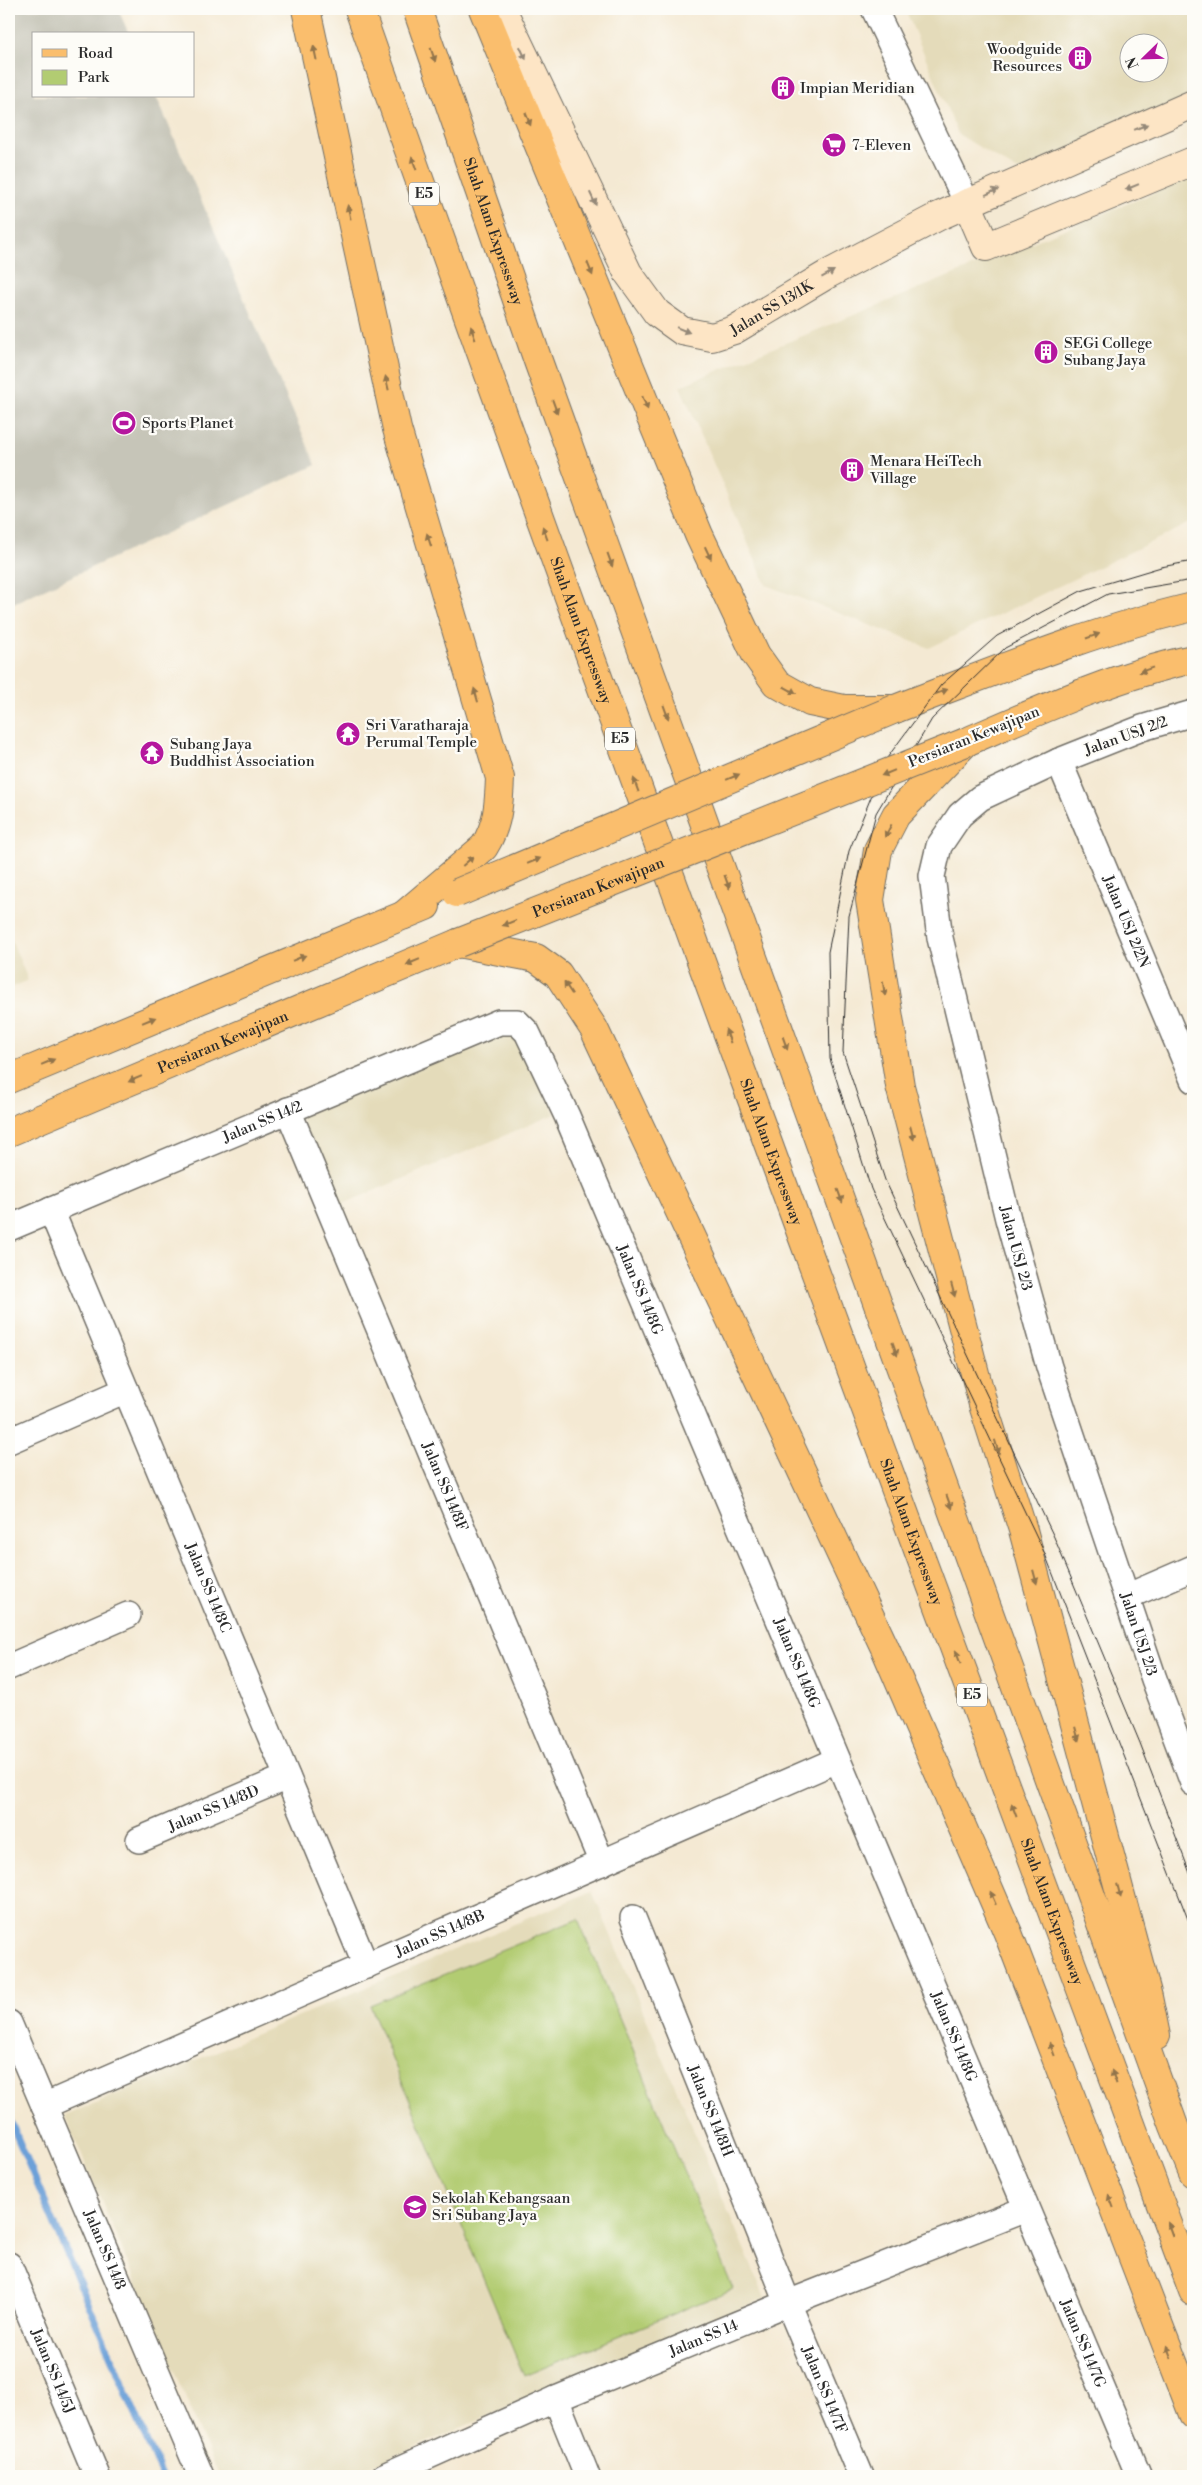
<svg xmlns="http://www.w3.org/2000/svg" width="1202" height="2485" viewBox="0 0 1202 2485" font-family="'Libre Bodoni',serif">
	<rect width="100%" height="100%" fill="#fdfcf7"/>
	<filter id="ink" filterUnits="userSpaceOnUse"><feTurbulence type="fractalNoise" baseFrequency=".02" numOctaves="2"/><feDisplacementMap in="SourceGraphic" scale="10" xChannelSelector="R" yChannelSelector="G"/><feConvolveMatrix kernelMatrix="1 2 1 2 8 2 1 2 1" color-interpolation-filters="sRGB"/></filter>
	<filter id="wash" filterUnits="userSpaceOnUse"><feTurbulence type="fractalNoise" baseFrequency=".0096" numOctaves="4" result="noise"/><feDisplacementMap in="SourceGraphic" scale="20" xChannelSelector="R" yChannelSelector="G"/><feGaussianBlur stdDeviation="1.12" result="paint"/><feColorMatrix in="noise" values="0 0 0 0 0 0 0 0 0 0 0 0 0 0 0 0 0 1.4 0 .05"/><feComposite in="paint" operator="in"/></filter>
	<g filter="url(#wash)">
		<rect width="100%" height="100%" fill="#f4e9d3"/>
		<!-- built -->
		<g fill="#e4dbba" fill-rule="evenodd">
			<path d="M 905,9 L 1193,9 L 1193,96 L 1018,171 L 958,134 ZM 1130,42 L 1160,42 L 1160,72 L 1130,72 Z"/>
			<polygon points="1193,177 1193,522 929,648 766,585 680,386"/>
			<polygon points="9,934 28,980 9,989"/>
			<polygon points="495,1032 510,1032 518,1038 555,1114 338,1206 299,1114"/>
			<polygon points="592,1891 765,2298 347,2476 219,2476 65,2116"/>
		</g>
		<!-- industrial -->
		<polygon fill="#c6c5b8" points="9,9 118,9 129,34 34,34 34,96 156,96 316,465 9,605"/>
		<!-- green -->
		<polygon fill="#b2cc72" stroke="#6e7c4e" points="578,1919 733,2289 524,2376 370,2005"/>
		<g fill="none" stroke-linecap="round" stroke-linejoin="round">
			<!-- stream -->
			<polyline stroke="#6ca0d8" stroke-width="7" points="9,2118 162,2476"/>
		</g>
	</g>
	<g filter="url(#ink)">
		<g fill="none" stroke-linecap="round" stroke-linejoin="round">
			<defs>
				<g id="street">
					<polyline points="874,9 967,203"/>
					<path id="s1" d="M 1193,713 L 1142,728 L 1059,761 L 980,798 L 960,815 L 939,846 L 932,876 L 940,938 L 1008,1219 L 1049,1367 L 1154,1679 L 1193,1783"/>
					<path id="s2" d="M 1059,761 L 1193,1080"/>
					<path id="s3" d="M 288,1110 L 602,1863"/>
					<path id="s4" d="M 51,1210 L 366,1966"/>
					<path id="s5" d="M 9,1228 L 499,1022 L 517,1022 L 527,1032 L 567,1116 L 1139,2476"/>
					<polyline points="9,1441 126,1390"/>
					<polyline points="1126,1597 1193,1568"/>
					<polyline points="9,1667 128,1615"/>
					<path id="s6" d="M 139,1840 L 287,1777"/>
					<path id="s7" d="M 633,1918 L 788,2303 L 861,2476"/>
					<path id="s8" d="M 9,2023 L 201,2476"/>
					<path id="s9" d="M 44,2106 L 837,1760"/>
					<path id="s10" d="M 9,2265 L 97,2476"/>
					<polyline points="556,2399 587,2476"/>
					<path id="s11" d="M 384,2476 L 556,2399 L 788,2303 L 1026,2209"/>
				</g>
				<g id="secondary">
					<path id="s12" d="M 502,9 L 628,273 L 657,313 L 682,331 L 712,337 L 734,330 L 828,274 L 939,216 L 1193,104"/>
					<polyline points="967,203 986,247 1193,161"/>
				</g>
				<g id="primary">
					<path d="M 895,709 C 993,672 1091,631 1193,607"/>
					<path d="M 966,742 C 1040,710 1114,676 1193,659"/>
					<polyline points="9,1079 426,906"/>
					<path id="s13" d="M 9,1132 L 458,943"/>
				</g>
				<g id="highway">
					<path d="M 306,9 L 397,429 L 500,778 C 499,804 498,825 484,847 L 404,915"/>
					<path id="s14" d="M 359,9 C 628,773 911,1532 1193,2291"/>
					<path id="s15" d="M 417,9 L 538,361 L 1174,2126 L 1193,2173"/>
					<polyline points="483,9 699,535 756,655 776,683 810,702 844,709 895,709"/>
					<polyline points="966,742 896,815 878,850 870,900 900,1086 984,1408 1023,1530 1148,1997 1156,2036"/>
					<polyline points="458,943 536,958 558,974 594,1029 884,1646 1008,1933 1193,2414"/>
				</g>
			</defs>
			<!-- street casing -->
			<use href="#street" stroke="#716e66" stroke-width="28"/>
			<!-- secondary casing -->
			<use href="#secondary" stroke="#716e66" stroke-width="30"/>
			<!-- primary casing -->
			<use href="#primary" stroke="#716e66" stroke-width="30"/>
			<!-- highway casing -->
			<use href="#highway" stroke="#716e66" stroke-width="30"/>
			<!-- street -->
			<use href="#street" stroke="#fff" stroke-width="25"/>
			<!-- secondary -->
			<use href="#secondary" stroke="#fde5c5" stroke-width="28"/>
			<!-- primary -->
			<use href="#primary" stroke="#fabe6d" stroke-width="28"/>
			<!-- highway -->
			<use href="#highway" stroke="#fabe6d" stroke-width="28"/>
			<!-- tram -->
			<g stroke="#2b2b2b" stroke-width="1">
				<polyline points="1193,561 1161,567 1081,591 997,636 941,685 887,758 849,851 828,952 830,1059 871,1189 1045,1554 1193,1932"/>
				<polyline points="1193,580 1108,594 1005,648 932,719 876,813 849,916 843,1052 885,1180 1054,1537 1140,1743 1193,1881"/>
			</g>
			<defs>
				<g id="primary-bridge">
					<polyline points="457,893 895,709"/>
					<path id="s16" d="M 458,943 L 966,742"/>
				</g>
			</defs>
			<!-- primary-bridge casing -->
			<use href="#primary-bridge" stroke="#716e66" stroke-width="30" stroke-linecap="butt"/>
			<!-- primary-bridge -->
			<use href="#primary-bridge" stroke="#fabe6d" stroke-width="28"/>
		</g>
		<!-- one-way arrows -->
		<defs><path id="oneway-solid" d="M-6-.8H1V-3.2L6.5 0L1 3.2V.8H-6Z" transform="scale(1.25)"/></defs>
		<g fill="#92744c">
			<use href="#oneway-solid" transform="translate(315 53) rotate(-102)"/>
			<use href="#oneway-solid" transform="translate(433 55) rotate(71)"/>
			<use href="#oneway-solid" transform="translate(528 119) rotate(68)"/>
			<use href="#oneway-solid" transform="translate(414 163) rotate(-109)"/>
			<use href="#oneway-solid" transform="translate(349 212) rotate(-102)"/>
			<use href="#oneway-solid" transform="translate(590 269) rotate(68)"/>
			<use href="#oneway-solid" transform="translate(473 333) rotate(-109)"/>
			<use href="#oneway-solid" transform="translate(387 383) rotate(-103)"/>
			<use href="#oneway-solid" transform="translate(645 403) rotate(68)"/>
			<use href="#oneway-solid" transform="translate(555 407) rotate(70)"/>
			<use href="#oneway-solid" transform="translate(545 533) rotate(-110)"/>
			<use href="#oneway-solid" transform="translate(429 540) rotate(-108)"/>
			<use href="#oneway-solid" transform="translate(708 553) rotate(65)"/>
			<use href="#oneway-solid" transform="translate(610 560) rotate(70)"/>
			<use href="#oneway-solid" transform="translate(1093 636) rotate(-19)"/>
			<use href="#oneway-solid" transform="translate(1146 670) rotate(160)"/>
			<use href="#oneway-solid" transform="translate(790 690) rotate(29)"/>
			<use href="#oneway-solid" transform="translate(941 692) rotate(-21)"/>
			<use href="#oneway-solid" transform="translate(476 695) rotate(-106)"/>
			<use href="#oneway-solid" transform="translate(666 712) rotate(70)"/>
			<use href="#oneway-solid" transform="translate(888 773) rotate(158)"/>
			<use href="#oneway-solid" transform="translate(733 777) rotate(-23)"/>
			<use href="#oneway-solid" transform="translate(636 785) rotate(-110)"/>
			<use href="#oneway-solid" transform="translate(888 831) rotate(118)"/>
			<use href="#oneway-solid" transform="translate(468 861) rotate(-41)"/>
			<use href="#oneway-solid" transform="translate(534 861) rotate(-23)"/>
			<use href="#oneway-solid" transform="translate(727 882) rotate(70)"/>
			<use href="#oneway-solid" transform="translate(509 923) rotate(158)"/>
			<use href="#oneway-solid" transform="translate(299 958) rotate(-22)"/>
			<use href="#oneway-solid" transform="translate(413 962) rotate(157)"/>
			<use href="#oneway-solid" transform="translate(568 988) rotate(-123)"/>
			<use href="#oneway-solid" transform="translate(884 989) rotate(81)"/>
			<use href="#oneway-solid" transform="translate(149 1020) rotate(-22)"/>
			<use href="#oneway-solid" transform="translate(728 1036) rotate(-110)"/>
			<use href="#oneway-solid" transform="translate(785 1043) rotate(70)"/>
			<use href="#oneway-solid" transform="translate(48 1062) rotate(-23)"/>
			<use href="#oneway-solid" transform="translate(135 1079) rotate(157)"/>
			<use href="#oneway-solid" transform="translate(912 1133) rotate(75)"/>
			<use href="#oneway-solid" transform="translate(840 1196) rotate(70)"/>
			<use href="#oneway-solid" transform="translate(953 1290) rotate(75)"/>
			<use href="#oneway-solid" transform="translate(895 1349) rotate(70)"/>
			<use href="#oneway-solid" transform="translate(997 1447) rotate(73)"/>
			<use href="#oneway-solid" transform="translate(949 1502) rotate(70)"/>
			<use href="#oneway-solid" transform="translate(1035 1577) rotate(75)"/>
			<use href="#oneway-solid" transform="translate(958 1657) rotate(-110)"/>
			<use href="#oneway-solid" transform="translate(1077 1734) rotate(75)"/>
			<use href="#oneway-solid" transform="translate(1014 1810) rotate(-110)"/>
			<use href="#oneway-solid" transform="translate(1119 1891) rotate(75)"/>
			<use href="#oneway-solid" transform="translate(993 1898) rotate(-113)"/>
			<use href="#oneway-solid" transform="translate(1052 2049) rotate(-111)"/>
			<use href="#oneway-solid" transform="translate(1114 2077) rotate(-110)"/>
			<use href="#oneway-solid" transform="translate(1111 2201) rotate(-111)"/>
			<use href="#oneway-solid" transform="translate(1170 2229) rotate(-110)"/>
			<use href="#oneway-solid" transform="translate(1169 2352) rotate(-111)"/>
		</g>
		<g fill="#948878">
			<use href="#oneway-solid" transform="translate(523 53) rotate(65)"/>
			<use href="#oneway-solid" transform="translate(1141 127) rotate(-23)"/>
			<use href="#oneway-solid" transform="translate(1132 187) rotate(158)"/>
			<use href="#oneway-solid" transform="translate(992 192) rotate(-24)"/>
			<use href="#oneway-solid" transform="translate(593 199) rotate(65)"/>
			<use href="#oneway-solid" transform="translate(828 274) rotate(-29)"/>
			<use href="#oneway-solid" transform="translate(683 330) rotate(22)"/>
		</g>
	</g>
	<!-- icons -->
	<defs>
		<symbol id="building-disc" viewBox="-11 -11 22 22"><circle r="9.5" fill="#b5179e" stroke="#fdfcf7"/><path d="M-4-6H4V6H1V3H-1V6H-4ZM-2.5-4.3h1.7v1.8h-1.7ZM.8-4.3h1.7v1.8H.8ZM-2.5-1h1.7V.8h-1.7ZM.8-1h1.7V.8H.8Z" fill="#fff"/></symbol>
		<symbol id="supermarket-disc" viewBox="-11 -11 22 22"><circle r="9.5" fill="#b5179e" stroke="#fdfcf7"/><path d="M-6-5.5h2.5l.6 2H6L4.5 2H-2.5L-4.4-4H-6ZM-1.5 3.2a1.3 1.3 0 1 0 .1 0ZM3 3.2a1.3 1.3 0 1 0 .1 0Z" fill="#fff"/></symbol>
		<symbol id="stadium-disc" viewBox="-11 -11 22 22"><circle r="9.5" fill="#b5179e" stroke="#fdfcf7"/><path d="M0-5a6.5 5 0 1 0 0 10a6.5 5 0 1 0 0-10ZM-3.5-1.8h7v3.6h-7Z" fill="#fff"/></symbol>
		<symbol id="temple-disc" viewBox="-11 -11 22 22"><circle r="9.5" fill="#b5179e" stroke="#fdfcf7"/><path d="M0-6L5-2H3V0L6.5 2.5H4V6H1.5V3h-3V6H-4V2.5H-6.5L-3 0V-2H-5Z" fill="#fff"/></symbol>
		<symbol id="school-disc" viewBox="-11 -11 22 22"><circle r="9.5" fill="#b5179e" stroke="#fdfcf7"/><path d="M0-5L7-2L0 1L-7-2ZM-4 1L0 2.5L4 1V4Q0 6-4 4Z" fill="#fff"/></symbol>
	</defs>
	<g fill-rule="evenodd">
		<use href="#building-disc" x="1066" y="44" width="28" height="28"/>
		<use href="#building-disc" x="769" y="74" width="28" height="28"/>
		<use href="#supermarket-disc" x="820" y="131" width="28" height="28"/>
		<use href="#building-disc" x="1032" y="338" width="28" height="28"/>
		<use href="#stadium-disc" x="110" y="409" width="28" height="28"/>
		<use href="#building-disc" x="838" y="456" width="28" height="28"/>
		<use href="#temple-disc" x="334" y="720" width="28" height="28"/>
		<use href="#temple-disc" x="138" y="739" width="28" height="28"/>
		<use href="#school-disc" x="401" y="2193" width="28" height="28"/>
	</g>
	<g text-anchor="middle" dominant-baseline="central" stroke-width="4.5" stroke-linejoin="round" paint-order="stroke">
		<!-- shield labels -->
		<g fill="#fdfcf7" stroke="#6a6a68" stroke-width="1">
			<rect x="409" y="182.5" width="30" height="23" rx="4"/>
			<rect x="605" y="727.5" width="30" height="23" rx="4"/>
			<rect x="957" y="1683.5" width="30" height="23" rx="4"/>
		</g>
		<g font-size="14" font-weight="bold" fill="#2b2b2b">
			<text x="424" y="194">E5</text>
			<text x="620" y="739">E5</text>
			<text x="972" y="1695">E5</text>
		</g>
		<!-- poi labels -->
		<g font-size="15" fill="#2b2b2b" stroke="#fdfcf7" text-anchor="start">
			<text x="1062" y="49" text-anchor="end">Woodguide<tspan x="1062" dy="17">Resources</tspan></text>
			<text x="800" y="88">Impian Meridian</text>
			<text x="852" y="145">7-Eleven</text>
			<text x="1064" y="343">SEGi College<tspan x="1064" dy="17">Subang Jaya</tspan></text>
			<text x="142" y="423">Sports Planet</text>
			<text x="870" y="461">Menara HeiTech<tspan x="870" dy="17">Village</tspan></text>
			<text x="366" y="725">Sri Varatharaja<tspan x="366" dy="17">Perumal Temple</tspan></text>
			<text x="170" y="744">Subang Jaya<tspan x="170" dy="17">Buddhist Association</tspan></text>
			<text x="432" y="2198">Sekolah Kebangsaan<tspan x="432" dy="17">Sri Subang Jaya</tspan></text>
		</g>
		<!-- street labels -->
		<g font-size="15" fill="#2b2b2b" stroke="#fdfcf7">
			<text stroke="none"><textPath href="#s15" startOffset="235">Shah Alam Expressway</textPath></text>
			<text stroke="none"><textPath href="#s12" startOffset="470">Jalan SS 13/1K</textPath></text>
			<text stroke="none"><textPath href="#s14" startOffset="660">Shah Alam Expressway</textPath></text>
			<text transform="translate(1126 736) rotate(-20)">Jalan USJ 2/2</text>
			<text transform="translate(974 737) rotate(-22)">Persiaran Kewajipan</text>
			<text stroke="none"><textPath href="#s16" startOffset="151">Persiaran Kewajipan</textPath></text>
			<text stroke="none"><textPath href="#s2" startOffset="174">Jalan USJ 2/2N</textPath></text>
			<text stroke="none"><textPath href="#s13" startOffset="232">Persiaran Kewajipan</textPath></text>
			<text stroke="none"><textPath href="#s5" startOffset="275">Jalan SS 14/2</textPath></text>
			<text stroke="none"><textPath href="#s14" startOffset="1215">Shah Alam Expressway</textPath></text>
			<text stroke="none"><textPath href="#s1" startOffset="706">Jalan USJ 2/3</textPath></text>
			<text stroke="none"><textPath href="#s5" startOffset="845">Jalan SS 14/8G</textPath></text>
			<text stroke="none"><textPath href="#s3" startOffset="408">Jalan SS 14/8F</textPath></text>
			<text stroke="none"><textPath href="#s14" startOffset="1620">Shah Alam Expressway</textPath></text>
			<text stroke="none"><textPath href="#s4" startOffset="409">Jalan SS 14/8C</textPath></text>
			<text stroke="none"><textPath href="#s1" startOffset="1111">Jalan USJ 2/3</textPath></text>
			<text stroke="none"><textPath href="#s5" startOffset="1250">Jalan SS 14/8G</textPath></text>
			<text stroke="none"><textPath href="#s6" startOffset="81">Jalan SS 14/8D</textPath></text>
			<text stroke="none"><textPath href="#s14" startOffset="2025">Shah Alam Expressway</textPath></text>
			<text stroke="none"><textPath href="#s9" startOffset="432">Jalan SS 14/8B</textPath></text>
			<text stroke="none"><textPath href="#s5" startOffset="1655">Jalan SS 14/8G</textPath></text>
			<text stroke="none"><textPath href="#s7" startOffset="208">Jalan SS 14/8H</textPath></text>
			<text stroke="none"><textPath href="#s8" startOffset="246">Jalan SS 14/8</textPath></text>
			<text stroke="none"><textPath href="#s11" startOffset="348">Jalan SS 14</textPath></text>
			<text stroke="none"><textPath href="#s5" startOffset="1988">Jalan SS 14/7G</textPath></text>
			<text stroke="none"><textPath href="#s10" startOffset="115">Jalan SS 14/5J</textPath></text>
			<text stroke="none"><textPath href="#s7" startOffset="509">Jalan SS 14/7F</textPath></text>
		</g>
	</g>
	<!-- margin -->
	<rect width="1202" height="2485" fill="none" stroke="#fdfcf7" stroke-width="30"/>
	<!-- legend -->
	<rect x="32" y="32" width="162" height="65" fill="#fdfcf7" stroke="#a9a8a5"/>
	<rect x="42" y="49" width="25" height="8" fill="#fabe6d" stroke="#a9a8a5"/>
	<text x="78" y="58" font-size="15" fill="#2b2b2b">Road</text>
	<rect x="42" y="70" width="25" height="15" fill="#b2cc72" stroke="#a9a8a5"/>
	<text x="78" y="82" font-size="15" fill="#2b2b2b">Park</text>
	<!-- north arrow -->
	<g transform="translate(1144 58) rotate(247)"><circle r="24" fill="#fdfcf7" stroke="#a9a8a5"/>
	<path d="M0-4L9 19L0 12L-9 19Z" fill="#b5179e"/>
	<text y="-8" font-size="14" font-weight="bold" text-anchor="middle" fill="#2b2b2b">N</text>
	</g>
</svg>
